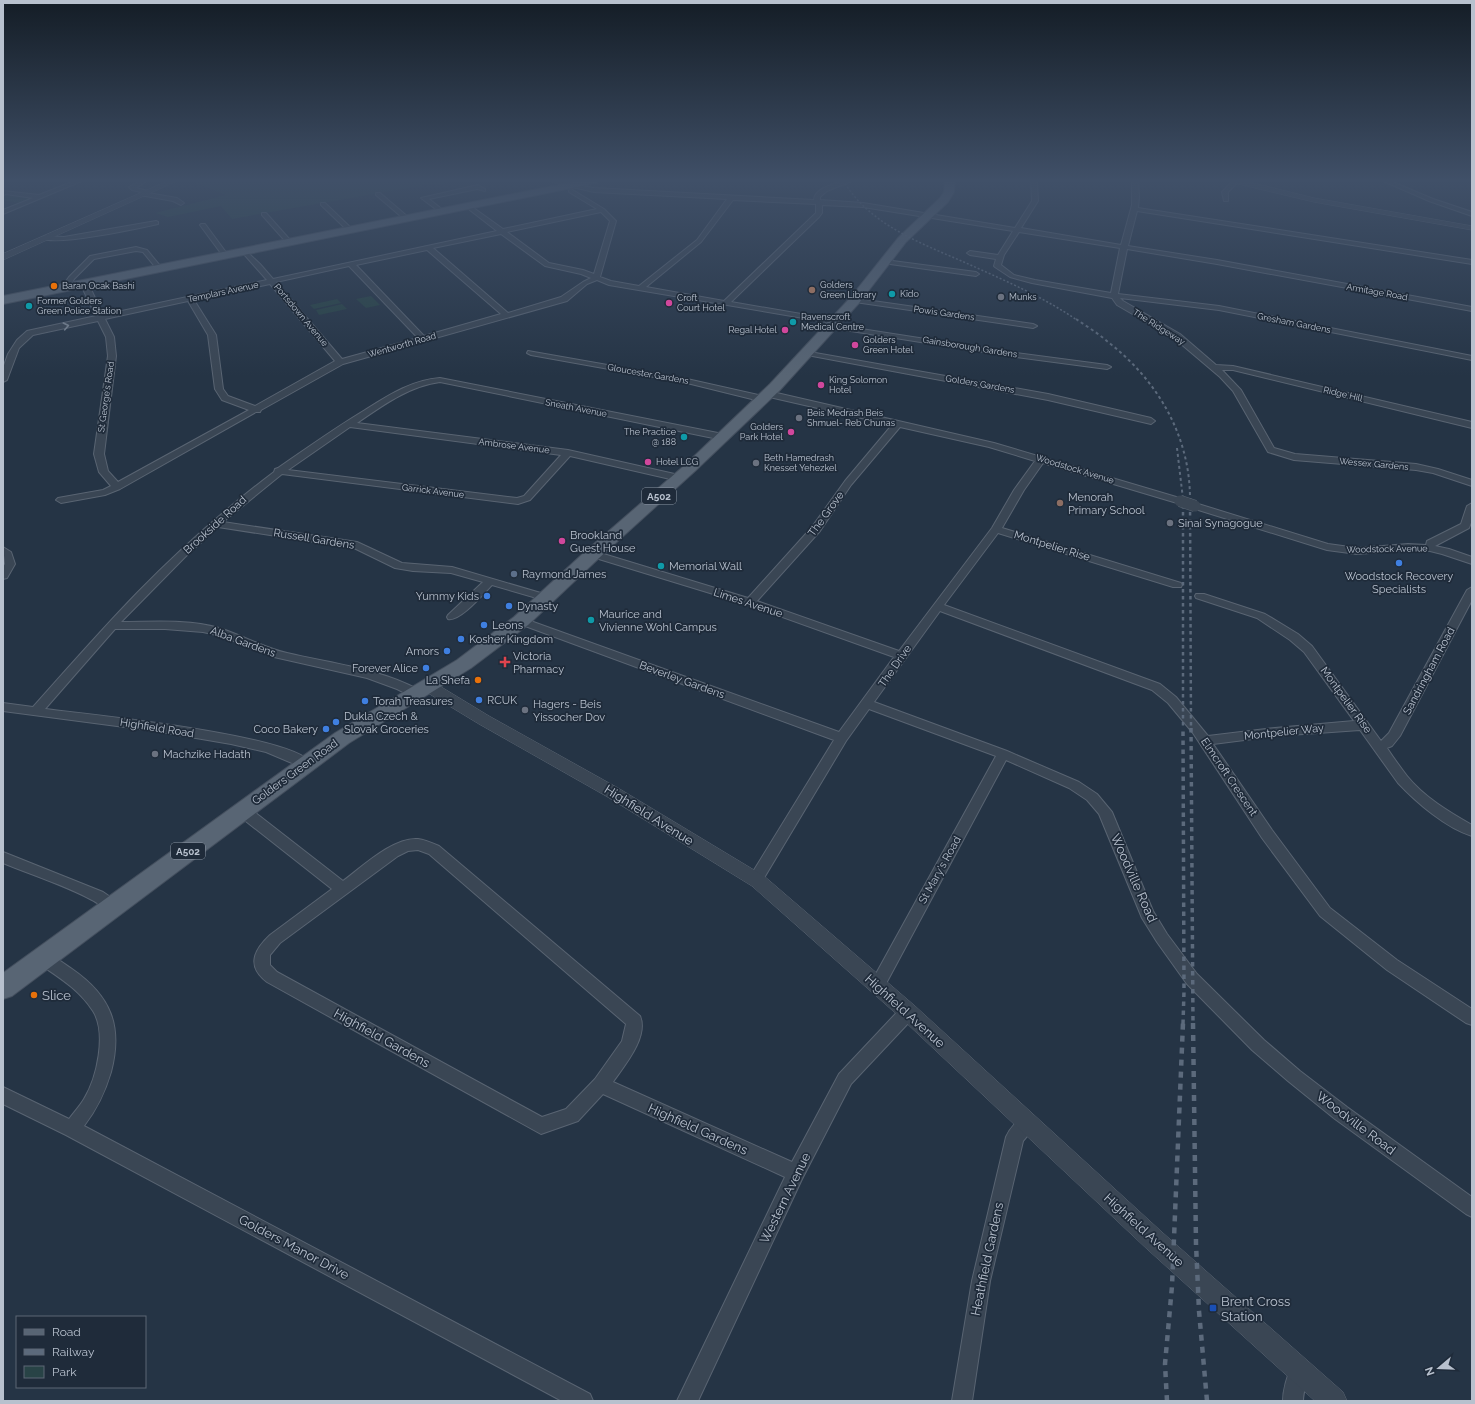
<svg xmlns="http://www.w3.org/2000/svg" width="1475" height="1404" viewBox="0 0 1475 1404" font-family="Raleway,sans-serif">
	<rect width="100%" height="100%" fill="#253445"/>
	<!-- green -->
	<g fill="#284346">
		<polygon points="188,180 478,180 425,185 232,219 221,206 168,217 155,213 226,195"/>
		<polygon points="3,193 42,197 24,204 3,200"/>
		<polygon points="371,296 380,305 366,308 356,299"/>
		<polygon points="337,299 341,303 314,309 310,305"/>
		<polygon points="342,304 347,309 319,315 316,310"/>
	</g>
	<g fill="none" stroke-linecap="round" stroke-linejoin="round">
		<defs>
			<g id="minor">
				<polygon points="77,180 84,180 3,214 3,210 33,198 6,194 3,195 3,191 39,195"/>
				<polygon points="141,180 148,180 136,188 148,191 148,193 177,198 184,203 181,205 173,201 140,195 139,194 141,192 132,190 129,187"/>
				<path d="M 846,180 L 854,180 L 827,191 L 820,197 L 820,200 L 863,203 L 1015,228 L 1032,201 L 1031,180 L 1037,180 L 1038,201 L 1021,228 L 1121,245 L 1132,205 L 1132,180 L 1138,180 L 1139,197 L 1138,208 L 1472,260 L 1472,264 L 1137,211 L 1128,246 L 1217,260 L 1472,307 L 1472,311 L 1217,264 L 1127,249 L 1118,294 L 1219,306 L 1472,356 L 1472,360 L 1219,310 L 1120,298 L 1123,301 L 1180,334 L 1216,365 L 1233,366 L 1472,422 L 1472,428 L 1233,370 L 1222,370 L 1241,390 L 1274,448 L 1295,454 L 1416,464 L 1438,469 L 1472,480 L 1472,486 L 1433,473 L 1416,470 L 1294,460 L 1268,452 L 1233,391 L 1220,377 L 1174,338 L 1117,305 L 1112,298 L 1032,283 L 1010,277 L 995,267 L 994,266 L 996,259 L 970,255 L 967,253 L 970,251 L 998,255 L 1013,231 L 863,207 L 822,205 L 822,213 L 819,217 L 731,302 L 836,320 L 840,322 L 839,324 L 609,285 L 597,280 L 587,284 L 567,301 L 343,364 L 261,410 L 260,412 L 256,412 L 120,489 L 105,495 L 61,503 L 56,500 L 58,498 L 103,490 L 111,486 L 99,472 L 94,454 L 108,356 L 106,337 L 98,321 L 33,335 L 19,348 L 7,380 L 3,382 L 3,368 L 8,354 L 17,340 L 27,331 L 96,316 L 80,283 L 84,281 L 88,283 L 103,315 L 267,280 L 242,252 L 242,250 L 244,249 L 260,264 L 273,279 L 497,231 L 466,207 L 466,205 L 468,204 L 503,229 L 597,209 L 569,192 L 569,190 L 571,189 L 604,209 L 616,221 L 600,277 L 611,281 L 639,286 L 697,240 L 727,199 L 594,192 L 568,186 L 568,184 L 594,188 L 814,200 C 814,188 837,183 846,180 ZM 733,200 L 816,204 L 816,213 L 724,301 L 646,287 L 701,242 ZM 601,212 L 610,221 L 594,274 L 583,270 L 549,263 L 507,232 ZM 1019,232 L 1120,248 L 1111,293 L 1035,280 L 1014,275 L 1001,265 L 1004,255 ZM 501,234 L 545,266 L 581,274 L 591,278 L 583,282 L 561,297 L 508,313 L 433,248 ZM 427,250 L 501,314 L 424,336 L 356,265 ZM 349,266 L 418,338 L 342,359 L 276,282 ZM 270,284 L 335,361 L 255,406 L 228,396 L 223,389 L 216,335 L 194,300 ZM 188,301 L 208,335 L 215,389 L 222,400 L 249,410 L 118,482 L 108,471 L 104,454 L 116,356 L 114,337 L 105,319 Z"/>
				<polygon points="1234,180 1239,181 1228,192 1228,201 1224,201 1222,192"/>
				<polygon points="1381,180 1388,180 1433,199 1472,212 1472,216 1429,201"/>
				<polygon points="478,185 485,189 485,191 477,189 429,199 443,210 444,211 441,213 421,198"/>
				<polygon points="376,193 380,193 408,217 408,219 404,219 376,195"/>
				<polygon points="321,203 325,203 351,228 351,230 347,230 321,205"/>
				<polygon points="262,213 266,213 291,241 291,243 287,243 262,215"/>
				<path d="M 156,221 L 158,222 L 158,224 C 140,228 53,247 42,238 L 45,236 L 64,237 Z"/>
				<polygon points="201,224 205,224 228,255 227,256 223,256 200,225"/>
				<polygon points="136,247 147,250 161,267 161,269 157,269 143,252 136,251 94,259 74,279 69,289 63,289 62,287 69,277 90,256"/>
				<polygon points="885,260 976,272 979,274 976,276 883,263 883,261"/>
				<polygon points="852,298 1033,324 1037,326 1033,328 855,302 851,300"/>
				<polygon points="829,324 1009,352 1107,365 1111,367 1107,369 1009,356 832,328 828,326"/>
				<polygon points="528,351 687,379 767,397 768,399 764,402 687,383 531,355 527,353"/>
				<polygon points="804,351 1048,394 1151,418 1155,421 1151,424 1048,400 807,355 803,353"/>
				<path d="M 440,378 L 723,434 L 727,437 L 723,440 L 440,382 C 409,386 382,406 357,423 L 568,450 L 679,475 L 684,478 L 679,481 L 570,456 L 530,500 L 518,504 L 282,474 L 223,522 L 357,542 L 402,563 L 452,567 L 551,596 L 552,598 L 547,601 L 492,585 C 483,594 460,622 448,619 L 447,617 L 448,615 L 483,582 L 451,573 L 413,571 L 395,568 L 354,548 L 218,527 L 185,557 L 121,622 C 154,622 187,619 219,628 C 242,635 264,648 287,653 C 333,664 378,668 419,690 L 421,693 L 419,696 L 411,696 L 397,689 L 367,678 L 274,657 L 221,636 L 203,632 L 165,629 L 115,629 L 45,709 C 85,714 296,735 312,764 L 311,767 L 306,769 L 266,752 L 231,744 L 155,731 L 3,711 L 3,703 L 33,707 C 67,669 101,630 137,593 C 180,549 225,509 274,472 L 275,469 L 278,468 C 307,448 335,428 365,410 C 389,395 412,380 440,378 ZM 350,427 L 561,455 L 524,496 L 517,498 L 288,470 Z"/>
				<path d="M 768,391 L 994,443 L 1183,499 L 1185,501 L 1183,503 L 1177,503 L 1043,463 L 1024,490 L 1002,528 L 1181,583 L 1182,585 L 1181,587 L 1173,587 L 998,533 L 944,605 L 1160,684 L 1176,697 L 1208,736 L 1275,728 L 1354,721 L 1304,652 L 1290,640 L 1257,618 L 1196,598 L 1195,596 L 1196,594 L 1204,594 L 1265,614 L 1298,634 L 1312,646 L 1381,741 L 1389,733 L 1467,590 L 1472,587 L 1472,600 L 1400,736 L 1392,746 L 1387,748 C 1393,757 1400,767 1407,776 C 1424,797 1449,812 1472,825 L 1472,836 C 1446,828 1417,803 1398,783 L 1360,730 L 1275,736 L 1213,744 L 1272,830 L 1330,908 L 1397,960 L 1472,1009 L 1472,1025 L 1466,1023 L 1387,970 L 1320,916 L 1262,838 L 1193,733 L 1168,703 L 1152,690 L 940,611 L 874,702 L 1007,751 L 1079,782 L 1097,794 L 1112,812 L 1153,911 L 1167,934 L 1197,974 L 1264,1040 L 1300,1071 L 1347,1107 L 1472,1197 L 1472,1217 L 1466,1214 L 1335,1119 L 1288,1081 L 1252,1050 L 1187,984 L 1157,942 L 1142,918 L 1099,814 L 1087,800 L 1069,788 L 1006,760 L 882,991 L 877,993 L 872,991 L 869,986 L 872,981 L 996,756 L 869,709 L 846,741 L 761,883 L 756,885 L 751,883 L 749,879 L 751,875 L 834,740 L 517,623 L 515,621 L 517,619 L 525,619 L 839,732 L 894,657 L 746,604 L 589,556 L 588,554 L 589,552 L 597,552 L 748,598 L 812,527 L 845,481 L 892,425 L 765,396 L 764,394 L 765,392 ZM 900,427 L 989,447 L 1035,461 L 1014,490 L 992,528 L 899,651 L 757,601 L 820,531 L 851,485 Z"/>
				<polygon points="1195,503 1328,544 1357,548 1408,544 1426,545 1427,541 1461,524 1467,506 1472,503 1472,520 1469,528 1435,546 1449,549 1472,557 1472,564 1442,554 1430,551 1408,550 1357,554 1327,550 1192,508 1190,506"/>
				<polygon points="3,547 11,552 15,564 7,578 3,579 3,567 5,564"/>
				<path d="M 243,806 L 248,807 L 343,881 C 362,867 393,837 418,839 C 425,840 432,843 439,846 L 640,1016 C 649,1037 624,1066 613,1082 L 792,1162 L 839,1074 L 902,1007 L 908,1005 L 914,1007 L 916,1012 L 914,1017 L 851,1084 L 802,1179 L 698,1401 L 677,1401 L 785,1177 L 603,1094 L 578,1121 L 541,1134 L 267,982 C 246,966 254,950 270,935 L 332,889 L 238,815 L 236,811 L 238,807 ZM 418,850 L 429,854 L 626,1024 L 622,1041 L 595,1079 L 566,1109 L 542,1117 L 277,972 L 270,965 L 270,955 L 280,943 L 398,856 L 408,851 Z"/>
				<path d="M 3,852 L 103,892 L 119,903 L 121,907 L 119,911 C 108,915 101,904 92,900 C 64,885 32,875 3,863 Z"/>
				<path d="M 43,952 C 53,955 63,963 72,969 C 111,996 123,1026 111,1072 C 105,1092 97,1109 84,1126 L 590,1394 L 593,1401 L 562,1401 L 66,1135 L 3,1104 L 3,1087 L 69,1119 C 74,1112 80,1106 84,1099 C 97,1078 107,1033 93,1011 C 79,989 58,977 38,963 L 35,958 L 38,953 Z"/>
				<path d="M 1027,1115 L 1033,1117 L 1035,1123 L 1033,1129 L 1023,1141 L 990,1281 L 972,1401 L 952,1401 L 972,1281 L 1006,1137 C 1010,1128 1018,1119 1027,1115 Z"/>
				<path d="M 1300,1359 L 1307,1362 C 1312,1375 1303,1387 1303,1401 L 1283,1401 C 1283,1388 1288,1374 1293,1362 Z"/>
			</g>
			<g id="tertiary">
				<polygon points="170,180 179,180 3,260 3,254"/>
				<polygon points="552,180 561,180 574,185 570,187 552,182"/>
				<polygon points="1229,180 1241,180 1314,198 1472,226 1472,230 1314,202 1230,182"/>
				<polygon points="428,681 433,682 489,716 618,788 764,876 915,1006 1163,1233 1343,1392 1347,1401 1315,1401 1147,1249 901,1018 752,886 606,796 479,724 423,690 421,686 423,682"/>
			</g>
			<g id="primary">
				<polygon points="583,180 601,180 596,183 3,304 3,296"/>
				<polygon points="945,180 955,180 954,192 948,202 906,242 859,303 780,390 695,471 599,558 528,625 471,668 349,743 12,996 3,999 3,973 335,733 457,660 514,617 587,550 685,465 770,384 851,297 898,238 940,198 944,192"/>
			</g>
		</defs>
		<!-- minor casing -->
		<use href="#minor" stroke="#596472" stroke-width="2"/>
		<!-- tertiary casing -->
		<use href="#tertiary" stroke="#596472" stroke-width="1"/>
		<!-- primary casing -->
		<use href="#primary" stroke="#444f5e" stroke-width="2"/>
		<!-- minor -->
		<use href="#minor" fill="#3a4654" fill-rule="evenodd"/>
		<!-- tertiary -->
		<use href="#tertiary" fill="#3a4654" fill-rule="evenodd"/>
		<!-- primary -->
		<use href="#primary" fill="#586574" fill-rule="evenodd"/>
		<!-- rail-far4 -->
		<path stroke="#5c6a7c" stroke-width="1.5" stroke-dasharray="2 2" stroke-linecap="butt" d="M 843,180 C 869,225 921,243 966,263 C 1004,280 1043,297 1077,320"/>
		<!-- rail-far3 -->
		<g stroke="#5c6a7c" stroke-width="2" stroke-dasharray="3 3" stroke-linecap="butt">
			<path d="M 1076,319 C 1086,326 1098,333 1108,342 C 1157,380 1190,435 1190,499"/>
			<polyline points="1177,448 1183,499"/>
		</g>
		<!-- rail-far2 -->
		<g stroke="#5c6a7c" stroke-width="2.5" stroke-dasharray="3.5 3.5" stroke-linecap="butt">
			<polyline points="1183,498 1183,729"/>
			<polyline points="1190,498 1191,729"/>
		</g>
		<!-- rail-far1 -->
		<g stroke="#5c6a7c" stroke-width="3.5" stroke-dasharray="4.5 4.5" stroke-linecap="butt">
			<polyline points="1191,728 1193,1024"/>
			<polyline points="1183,1024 1184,991 1183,728"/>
		</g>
		<!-- rail -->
		<g stroke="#5c6a7c" stroke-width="4.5" stroke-dasharray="6 6" stroke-linecap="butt">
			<polyline points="1193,1023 1196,1244 1199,1311 1207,1401"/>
			<polyline points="1167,1401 1165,1364 1172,1286 1183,1023"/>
		</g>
		<defs>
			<polyline id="minor-bridge" points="1180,501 1195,506"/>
		</defs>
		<!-- minor-bridge casing -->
		<use href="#minor-bridge" stroke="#596472" stroke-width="12" stroke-linecap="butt"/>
		<!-- minor-bridge -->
		<use href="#minor-bridge" stroke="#3a4654" stroke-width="11"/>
	</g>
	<!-- one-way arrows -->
	<defs><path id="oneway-chevron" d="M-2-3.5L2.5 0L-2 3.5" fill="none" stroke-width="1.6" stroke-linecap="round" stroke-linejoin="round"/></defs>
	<use stroke="#7f8a97" href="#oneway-chevron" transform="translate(66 326) rotate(-12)"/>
	<!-- sky -->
	<linearGradient id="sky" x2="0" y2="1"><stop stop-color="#141d26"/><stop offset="0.48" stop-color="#405068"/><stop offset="1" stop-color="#405068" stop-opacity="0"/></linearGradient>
	<rect width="1475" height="376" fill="url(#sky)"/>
	<!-- markers -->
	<g fill="#e8710a" stroke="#1f2b3a" stroke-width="1.5">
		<circle cx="54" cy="286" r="4"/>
		<circle cx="478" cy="680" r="4"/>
		<circle cx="34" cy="995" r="4"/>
	</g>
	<g fill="#8d6e63" stroke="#1f2b3a" stroke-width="1.5">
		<circle cx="812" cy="290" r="4"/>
		<circle cx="1060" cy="503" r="4"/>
	</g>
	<g fill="#0f9aa8" stroke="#1f2b3a" stroke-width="1.5">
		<circle cx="892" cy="294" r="4"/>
		<circle cx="29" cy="306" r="4"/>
		<circle cx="793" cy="322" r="4"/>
		<circle cx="684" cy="437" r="4"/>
		<circle cx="661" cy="566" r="4"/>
		<circle cx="591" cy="620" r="4"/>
	</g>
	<g fill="#6b7280" stroke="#1f2b3a" stroke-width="1.5">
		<circle cx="1001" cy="297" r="4"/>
		<circle cx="799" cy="418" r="4"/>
		<circle cx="756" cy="463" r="4"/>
		<circle cx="1170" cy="523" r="4"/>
		<circle cx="525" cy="710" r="4"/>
		<circle cx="155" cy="754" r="4"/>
	</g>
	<g fill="#d1479c" stroke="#1f2b3a" stroke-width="1.5">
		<circle cx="669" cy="303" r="4"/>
		<circle cx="785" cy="330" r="4"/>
		<circle cx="855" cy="345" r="4"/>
		<circle cx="821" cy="385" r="4"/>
		<circle cx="791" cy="432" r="4"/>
		<circle cx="648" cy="462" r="4"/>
		<circle cx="562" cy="541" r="4"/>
	</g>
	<g fill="#3f7fe0" stroke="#1f2b3a" stroke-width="1.5">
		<circle cx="1399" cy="563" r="4"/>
		<circle cx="487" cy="596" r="4"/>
		<circle cx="509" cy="606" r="4"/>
		<circle cx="484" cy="625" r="4"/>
		<circle cx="461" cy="639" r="4"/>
		<circle cx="447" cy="651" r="4"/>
		<circle cx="426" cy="668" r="4"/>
		<circle cx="479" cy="700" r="4"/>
		<circle cx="365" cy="701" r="4"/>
		<circle cx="336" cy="722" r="4"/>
		<circle cx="326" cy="729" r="4"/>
	</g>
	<circle fill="#5c6f8a" stroke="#1f2b3a" stroke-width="1.5" cx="514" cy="574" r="4"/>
	<path fill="#e0444e" stroke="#1f2b3a" stroke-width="1.5" d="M503 656h4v4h4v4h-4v4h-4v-4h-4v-4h4z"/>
	<rect fill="#1a4fb4" stroke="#1f2b3a" stroke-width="1.5" x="1209" y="1304" width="8" height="8" rx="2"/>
	<g text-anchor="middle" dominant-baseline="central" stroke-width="3.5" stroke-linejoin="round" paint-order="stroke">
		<!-- far-poi labels -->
		<g font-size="9" fill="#b8c1ce" stroke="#1f2b3a" text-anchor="start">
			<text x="820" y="285">Golders<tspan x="820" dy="10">Green Library</tspan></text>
			<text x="62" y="286">Baran Ocak Bashi</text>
			<text x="900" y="294">Kïdo</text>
			<text x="1009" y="297">Munks</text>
			<text x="677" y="298">Croft<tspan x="677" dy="10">Court Hotel</tspan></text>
			<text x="37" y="301">Former Golders<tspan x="37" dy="10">Green Police Station</tspan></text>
			<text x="801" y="317">Ravenscroft<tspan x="801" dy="10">Medical Centre</tspan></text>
			<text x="777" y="330" text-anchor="end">Regal Hotel</text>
			<text x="863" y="340">Golders<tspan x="863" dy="10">Green Hotel</tspan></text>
			<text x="829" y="380">King Solomon<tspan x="829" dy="10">Hotel</tspan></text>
			<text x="807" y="413">Beis Medrash Beis<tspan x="807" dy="10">Shmuel- Reb Chunas</tspan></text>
			<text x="783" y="427" text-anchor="end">Golders<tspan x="783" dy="10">Park Hotel</tspan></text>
			<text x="676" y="432" text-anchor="end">The Practice<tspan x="676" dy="10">@ 188</tspan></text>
			<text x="764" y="458">Beth Hamedrash<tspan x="764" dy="10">Knesset Yehezkel</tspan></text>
			<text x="656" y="462">Hotel LCG</text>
		</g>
		<!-- far-street labels -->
		<g font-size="9" fill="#b8c1ce" stroke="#1f2b3a">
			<text transform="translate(223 292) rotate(-12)">Templars Avenue</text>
			<text transform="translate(1377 292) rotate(10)">Armitage Road</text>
			<text transform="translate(944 313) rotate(8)">Powis Gardens</text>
			<text transform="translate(301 315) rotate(50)">Portsdown Avenue</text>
			<text transform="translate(1294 323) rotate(11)">Gresham Gardens</text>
			<text transform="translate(1159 327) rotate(32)">The Ridgeway</text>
			<text transform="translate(402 345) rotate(-16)">Wentworth Road</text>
			<text transform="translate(970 347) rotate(9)">Gainsborough Gardens</text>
			<text transform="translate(648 374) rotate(10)">Gloucester Gardens</text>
			<text transform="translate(980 384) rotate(10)">Golders Gardens</text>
			<text transform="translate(1343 394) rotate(13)">Ridge Hill</text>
			<text transform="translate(106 397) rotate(-82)">St George's Road</text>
			<text transform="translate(576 408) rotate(11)">Sneath Avenue</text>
			<text transform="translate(514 446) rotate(7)">Ambrose Avenue</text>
			<text transform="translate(1374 464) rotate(5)">Wessex Gardens</text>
			<text transform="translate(1075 469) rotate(17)">Woodstock Avenue</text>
			<text transform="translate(433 491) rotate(7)">Garrick Avenue</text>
			<text transform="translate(1387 549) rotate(-1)">Woodstock Avenue</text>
		</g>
		<!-- shield labels -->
		<g fill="#1f2b3a" stroke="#8a94a2" stroke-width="1">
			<rect x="642" y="488" width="34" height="16" rx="3"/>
			<rect x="171" y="843" width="34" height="16" rx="3"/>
		</g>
		<g font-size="10" font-weight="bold" fill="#b8c1ce">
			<text x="659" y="496">A502</text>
			<text x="188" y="851">A502</text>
		</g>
		<!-- poi labels -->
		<g font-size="11" fill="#b8c1ce" stroke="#1f2b3a" text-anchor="start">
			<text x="1068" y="497">Menorah<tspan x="1068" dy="13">Primary School</tspan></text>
			<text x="1178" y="523">Sinai Synagogue</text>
			<text x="570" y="535">Brookland<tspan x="570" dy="13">Guest House</tspan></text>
			<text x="669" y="566">Memorial Wall</text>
			<text x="522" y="574">Raymond James</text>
			<text x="1399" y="576" text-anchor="middle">Woodstock Recovery<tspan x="1399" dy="13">Specialists</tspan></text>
			<text x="479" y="596" text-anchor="end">Yummy Kids</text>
			<text x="517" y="606">Dynasty</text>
			<text x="599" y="614">Maurice and<tspan x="599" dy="13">Vivienne Wohl Campus</tspan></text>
			<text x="492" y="625">Leons</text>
			<text x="469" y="639">Kosher Kingdom</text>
			<text x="439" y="651" text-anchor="end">Amors</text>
			<text x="513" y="656">Victoria<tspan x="513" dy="13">Pharmacy</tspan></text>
			<text x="418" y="668" text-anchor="end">Forever Alice</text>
			<text x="470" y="680" text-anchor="end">La Shefa</text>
			<text x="487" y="700">RCUK</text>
			<text x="373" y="701">Torah Treasures</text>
			<text x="533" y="704">Hagers - Beis<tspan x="533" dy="13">Yissocher Dov</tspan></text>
			<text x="344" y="716">Dukla Czech &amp;<tspan x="344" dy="13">Slovak Groceries</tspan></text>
			<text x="318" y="729" text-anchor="end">Coco Bakery</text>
			<text x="163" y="754">Machzike Hadath</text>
		</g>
		<!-- street labels -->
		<g font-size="11" fill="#b8c1ce" stroke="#1f2b3a">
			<text transform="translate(826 514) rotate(-54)">The Grove</text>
			<text transform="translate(215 525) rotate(-42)">Brookside Road</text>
			<text transform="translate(314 539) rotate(9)">Russell Gardens</text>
			<text transform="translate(1052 546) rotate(17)">Montpelier Rise</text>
			<text transform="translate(748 603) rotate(18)">Limes Avenue</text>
			<text transform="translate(243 642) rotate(20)">Alba Gardens</text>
			<text transform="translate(895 666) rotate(-55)">The Drive</text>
			<text transform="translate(1429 671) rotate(-62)">Sandringham Road</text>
			<text transform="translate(682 680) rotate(20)">Beverley Gardens</text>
			<text transform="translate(1346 700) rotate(54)">Montpelier Rise</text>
			<text transform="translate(157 728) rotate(9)">Highfield Road</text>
			<text transform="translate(1284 732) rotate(-6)">Montpelier Way</text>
			<text transform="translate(295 772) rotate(-36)">Golders Green Road</text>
			<text transform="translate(1229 777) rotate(56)">Elmcroft Crescent</text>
			<text transform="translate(940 870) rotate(-61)">St Mary's Road</text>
		</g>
		<!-- near-street labels -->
		<g font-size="13" fill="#b8c1ce" stroke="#1f2b3a">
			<text transform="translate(649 815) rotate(32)">Highfield Avenue</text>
			<text transform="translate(1134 878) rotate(66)">Woodville Road</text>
			<text transform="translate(905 1011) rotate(42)">Highfield Avenue</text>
			<text transform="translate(382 1038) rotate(29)">Highfield Gardens</text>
			<text transform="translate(1356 1123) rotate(37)">Woodville Road</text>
			<text transform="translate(698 1129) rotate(24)">Highfield Gardens</text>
			<text transform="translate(785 1198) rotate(-64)">Western Avenue</text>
			<text transform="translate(1144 1230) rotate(42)">Highfield Avenue</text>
			<text transform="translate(294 1247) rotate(28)">Golders Manor Drive</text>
			<text transform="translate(987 1259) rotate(-78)">Heathfield Gardens</text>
		</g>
		<!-- near-poi labels -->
		<g font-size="13" fill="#b8c1ce" stroke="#1f2b3a" text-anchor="start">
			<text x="42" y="995">Slice</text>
			<text x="1221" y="1301">Brent Cross<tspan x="1221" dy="15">Station</tspan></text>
		</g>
	</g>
	<!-- border -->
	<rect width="1475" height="1404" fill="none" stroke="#b8c1ce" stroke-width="8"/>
	<!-- legend -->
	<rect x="16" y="1316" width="130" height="72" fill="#1f2b3a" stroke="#5c6775"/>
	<rect x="24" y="1329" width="20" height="6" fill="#586574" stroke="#5c6775"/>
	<text x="52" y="1336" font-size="12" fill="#b8c1ce">Road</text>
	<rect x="24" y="1349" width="20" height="6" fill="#5c6a7c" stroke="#5c6775"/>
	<text x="52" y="1356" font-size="12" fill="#b8c1ce">Railway</text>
	<rect x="24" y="1366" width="20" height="12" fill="#284346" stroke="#5c6775"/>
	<text x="52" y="1376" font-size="12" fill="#b8c1ce">Park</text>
	<!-- north arrow -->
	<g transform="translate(1439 1368) rotate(251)" stroke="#1f2b3a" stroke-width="3" paint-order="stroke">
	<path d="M0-3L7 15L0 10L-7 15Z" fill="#b8c1ce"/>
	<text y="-6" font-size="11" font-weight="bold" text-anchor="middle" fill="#b8c1ce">N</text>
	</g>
</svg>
